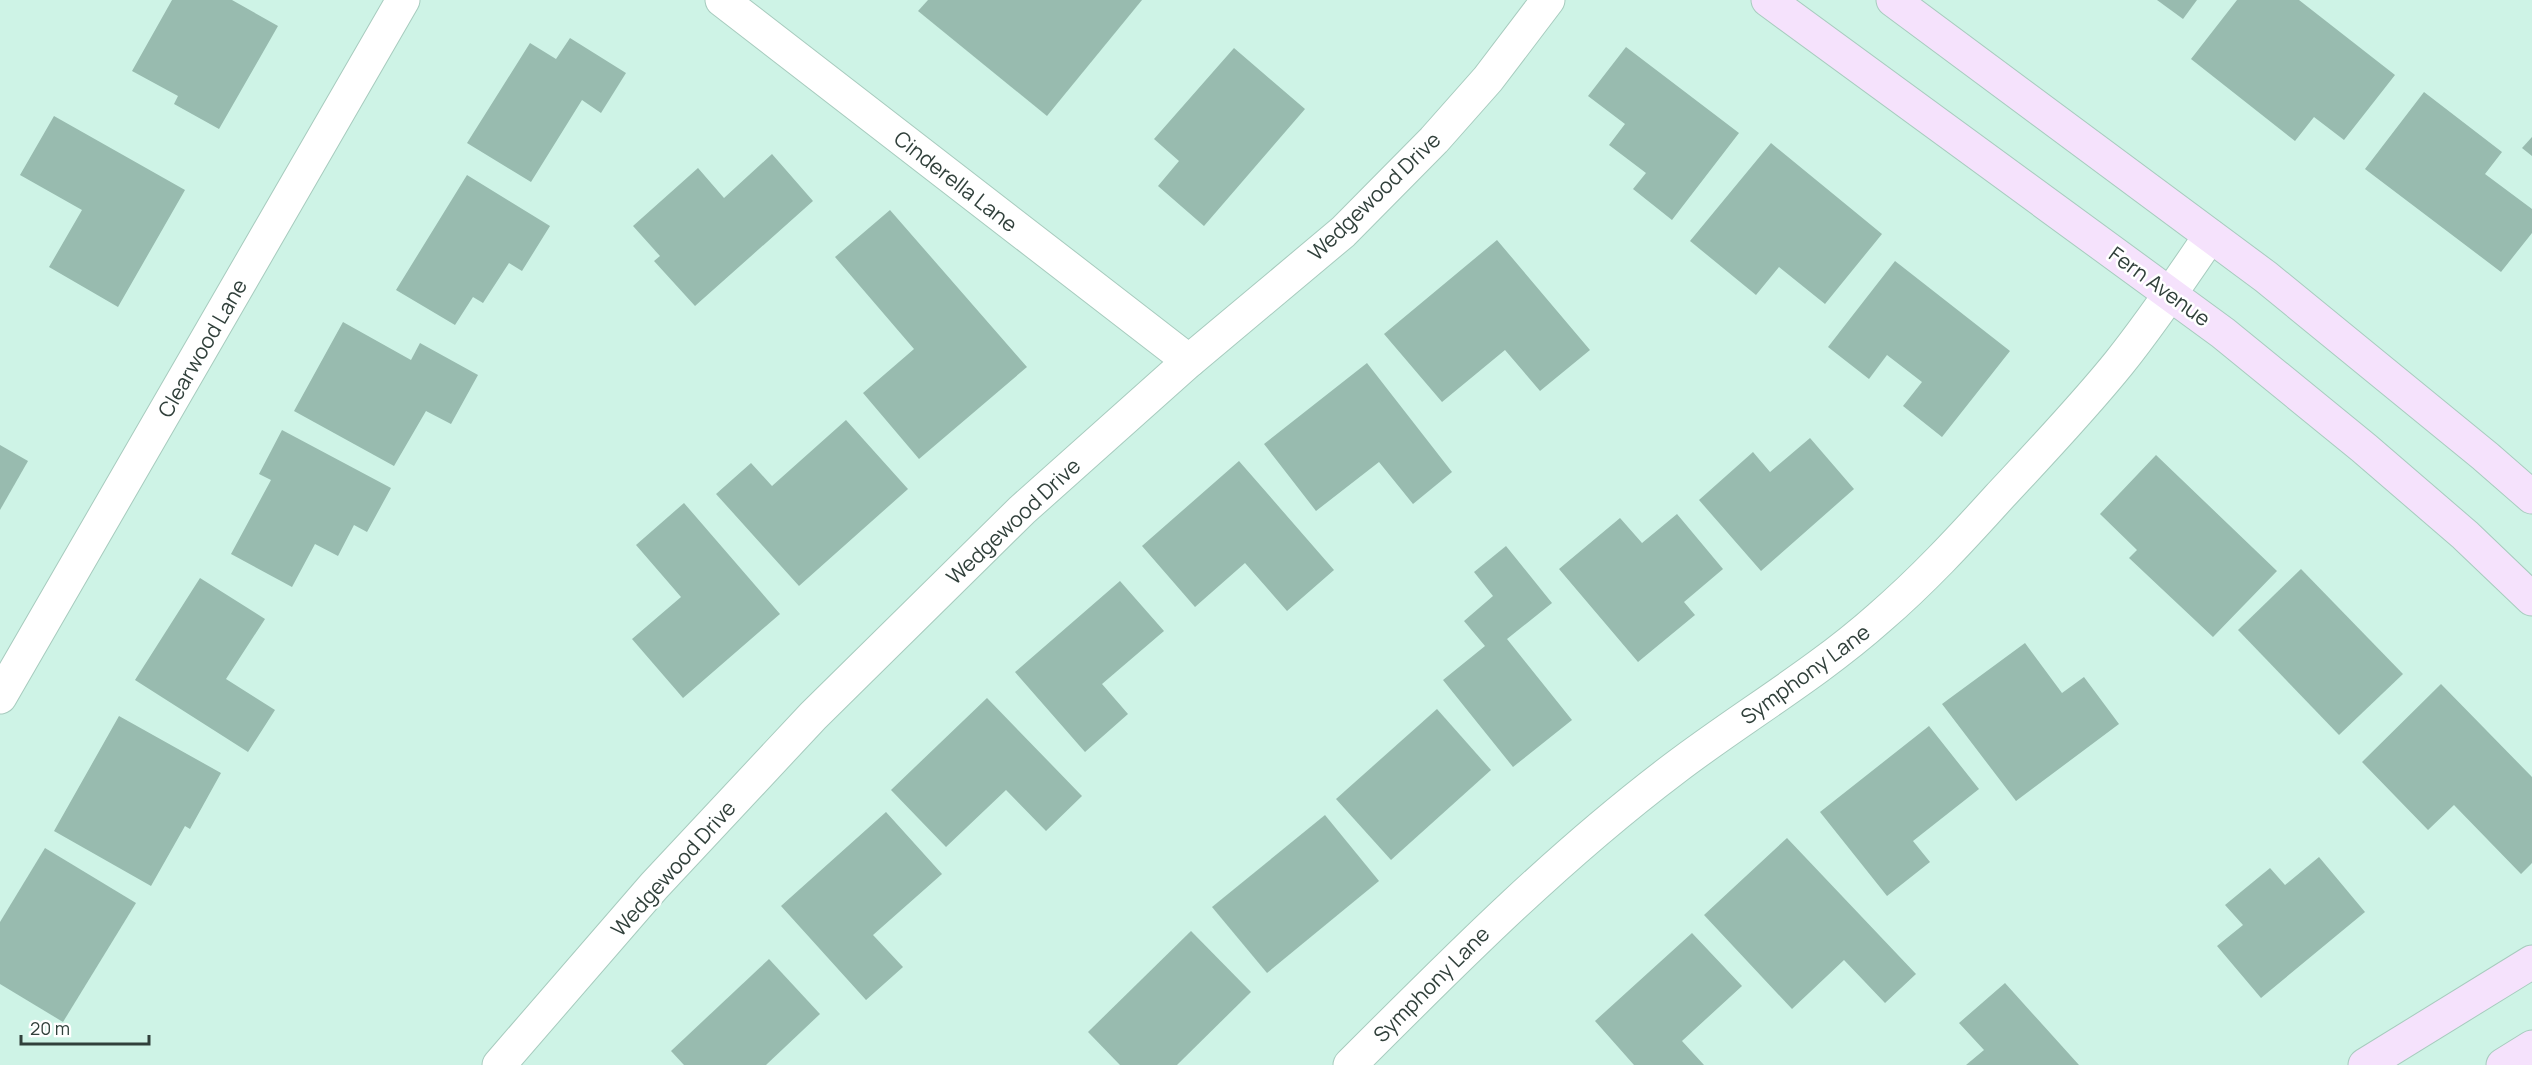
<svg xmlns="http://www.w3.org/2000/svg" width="2532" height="1065" viewBox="0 0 2532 1065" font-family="Manrope,sans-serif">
	<rect width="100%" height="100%" fill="#cef3e6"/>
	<!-- building -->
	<g fill="#98bbaf">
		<polygon points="172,0 232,0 278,26 219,129 174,104 178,96 132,71"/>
		<polygon points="928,0 1142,0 1047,116 918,11"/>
		<polygon points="2157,0 2197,0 2183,19"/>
		<polygon points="2237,0 2299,0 2395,75 2344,140 2314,117 2295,141 2191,59"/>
		<polygon points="570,38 626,73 601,113 582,100 531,182 467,143 530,43 556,59"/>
		<polygon points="1626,47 1739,133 1672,220 1633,189 1646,173 1609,145 1625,124 1588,96"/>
		<polygon points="1234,48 1305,109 1204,226 1158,186 1179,161 1154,139"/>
		<polygon points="2424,92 2502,152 2485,174 2532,209 2532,233 2501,272 2365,169"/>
		<polygon points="54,116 185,190 118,307 49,267 82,210 20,175"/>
		<polygon points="2532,137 2532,156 2522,148"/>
		<polygon points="1771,143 1882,234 1825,304 1779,267 1756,295 1690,241"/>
		<polygon points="772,154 813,201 695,306 654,261 660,256 633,226 698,168 724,198"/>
		<polygon points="467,175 550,226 522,271 509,263 483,303 473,297 455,325 396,290"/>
		<polygon points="890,210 1027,367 919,459 863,393 914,349 835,257"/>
		<polygon points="1497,240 1590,350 1540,391 1505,350 1442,402 1384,334"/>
		<polygon points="1895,261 2010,351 1942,437 1903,406 1922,382 1887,355 1869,379 1828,347"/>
		<polygon points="343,322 411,360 420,343 478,375 451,424 426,411 394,466 294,411"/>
		<polygon points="1367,363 1452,472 1413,504 1379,462 1316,511 1264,444"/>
		<polygon points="846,420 908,489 799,586 716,494 751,463 772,486"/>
		<polygon points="282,430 391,488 367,532 354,525 338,556 315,544 292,587 231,554 271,480 259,474"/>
		<polygon points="1810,438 1854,489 1761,571 1699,500 1753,452 1770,472"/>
		<polygon points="0,445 28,461 0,510"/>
		<polygon points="2156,455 2277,571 2213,637 2129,558 2137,550 2100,514"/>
		<polygon points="1239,461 1334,570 1287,611 1245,563 1195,607 1142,546"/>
		<polygon points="684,503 780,614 683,698 632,639 681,597 636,545"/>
		<polygon points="1677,514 1723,569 1684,602 1695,615 1638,662 1559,569 1620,518 1642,543"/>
		<polygon points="1506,546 1552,603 1507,639 1572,720 1513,767 1443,680 1485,646 1464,621 1493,596 1474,572"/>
		<polygon points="2301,569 2403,674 2339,735 2238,630"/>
		<polygon points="200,578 265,619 226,679 275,710 248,752 135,680"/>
		<polygon points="1120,581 1164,631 1102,684 1128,714 1085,752 1015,672"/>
		<polygon points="2025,643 2062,693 2084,677 2119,724 2016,801 1942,704"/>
		<polygon points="2441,684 2532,777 2532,863 2521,874 2454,805 2428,830 2362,762"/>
		<polygon points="987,698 1082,796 1046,831 1006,790 946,847 891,790"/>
		<polygon points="1437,709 1491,770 1391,860 1336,799"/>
		<polygon points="119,716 221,773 190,829 185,826 151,886 54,831"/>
		<polygon points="1929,726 1979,789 1913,841 1930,862 1887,896 1820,812"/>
		<polygon points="886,812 942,874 873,935 903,967 866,1000 781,906"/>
		<polygon points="1325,815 1379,881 1267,973 1212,907"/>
		<polygon points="1787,838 1916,974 1885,1003 1844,960 1792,1009 1704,915"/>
		<polygon points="45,848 136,903 63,1022 0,984 0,922"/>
		<polygon points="2319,857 2365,912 2261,998 2217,946 2243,925 2225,905 2270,868 2285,885"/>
		<polygon points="1191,931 1251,992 1177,1065 1120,1065 1088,1032"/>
		<polygon points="1692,933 1742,986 1682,1041 1704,1065 1634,1065 1595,1021"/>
		<polygon points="769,959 820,1014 766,1065 684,1065 671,1051"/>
		<polygon points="2005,983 2079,1065 1966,1065 1984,1050 1959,1023"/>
	</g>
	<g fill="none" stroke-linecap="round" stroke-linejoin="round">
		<defs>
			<g id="street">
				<polyline points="722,0 1189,361"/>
				<polyline points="0,697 403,0"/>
				<polyline points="499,1065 654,886 813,716 1022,510 1189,361 1343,232 1434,140 1488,79 1548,0"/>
				<path d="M 1350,1065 C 1454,961 1557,857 1675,768 C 1742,717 1816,674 1879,618 C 1922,581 1960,540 1998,498 C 2039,454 2081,410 2119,363 C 2151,323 2181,279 2210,236"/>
			</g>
			<g id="secondary">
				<polyline points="1768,0 2223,333 2364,448 2465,535 2532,599"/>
				<polyline points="1893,0 2266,277 2485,456 2532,497"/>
				<polyline points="2365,1065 2532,962"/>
				<polyline points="2503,1065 2532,1047"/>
			</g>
		</defs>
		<!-- street casing -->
		<use href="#street" stroke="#a7cbbe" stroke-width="35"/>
		<!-- secondary casing -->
		<use href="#secondary" stroke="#a7cbbe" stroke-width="35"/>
		<!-- street -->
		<use href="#street" stroke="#fff" stroke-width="33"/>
		<!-- secondary -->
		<use href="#secondary" stroke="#f5e2fc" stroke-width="33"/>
	</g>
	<g text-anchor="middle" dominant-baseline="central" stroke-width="5" stroke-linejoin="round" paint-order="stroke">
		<!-- street labels -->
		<g font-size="21" fill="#31403b" stroke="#fff">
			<text transform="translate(956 181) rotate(38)">Cinderella Lane</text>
			<text transform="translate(1374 196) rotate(-44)">Wedgewood Drive</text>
			<text transform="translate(2160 286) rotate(36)">Fern Avenue</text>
			<text transform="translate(202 348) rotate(-60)">Clearwood Lane</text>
			<text transform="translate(1013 521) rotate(-43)">Wedgewood Drive</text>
			<text transform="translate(1805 674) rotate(-36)">Symphony Lane</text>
			<text transform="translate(673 868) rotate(-48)">Wedgewood Drive</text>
			<text transform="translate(1431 984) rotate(-45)">Symphony Lane</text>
		</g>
	</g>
	<!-- scale -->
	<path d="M21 1035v9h128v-9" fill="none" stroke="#31403b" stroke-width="3"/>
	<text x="30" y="1035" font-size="18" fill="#31403b" stroke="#ffffff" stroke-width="4.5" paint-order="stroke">20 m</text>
</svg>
